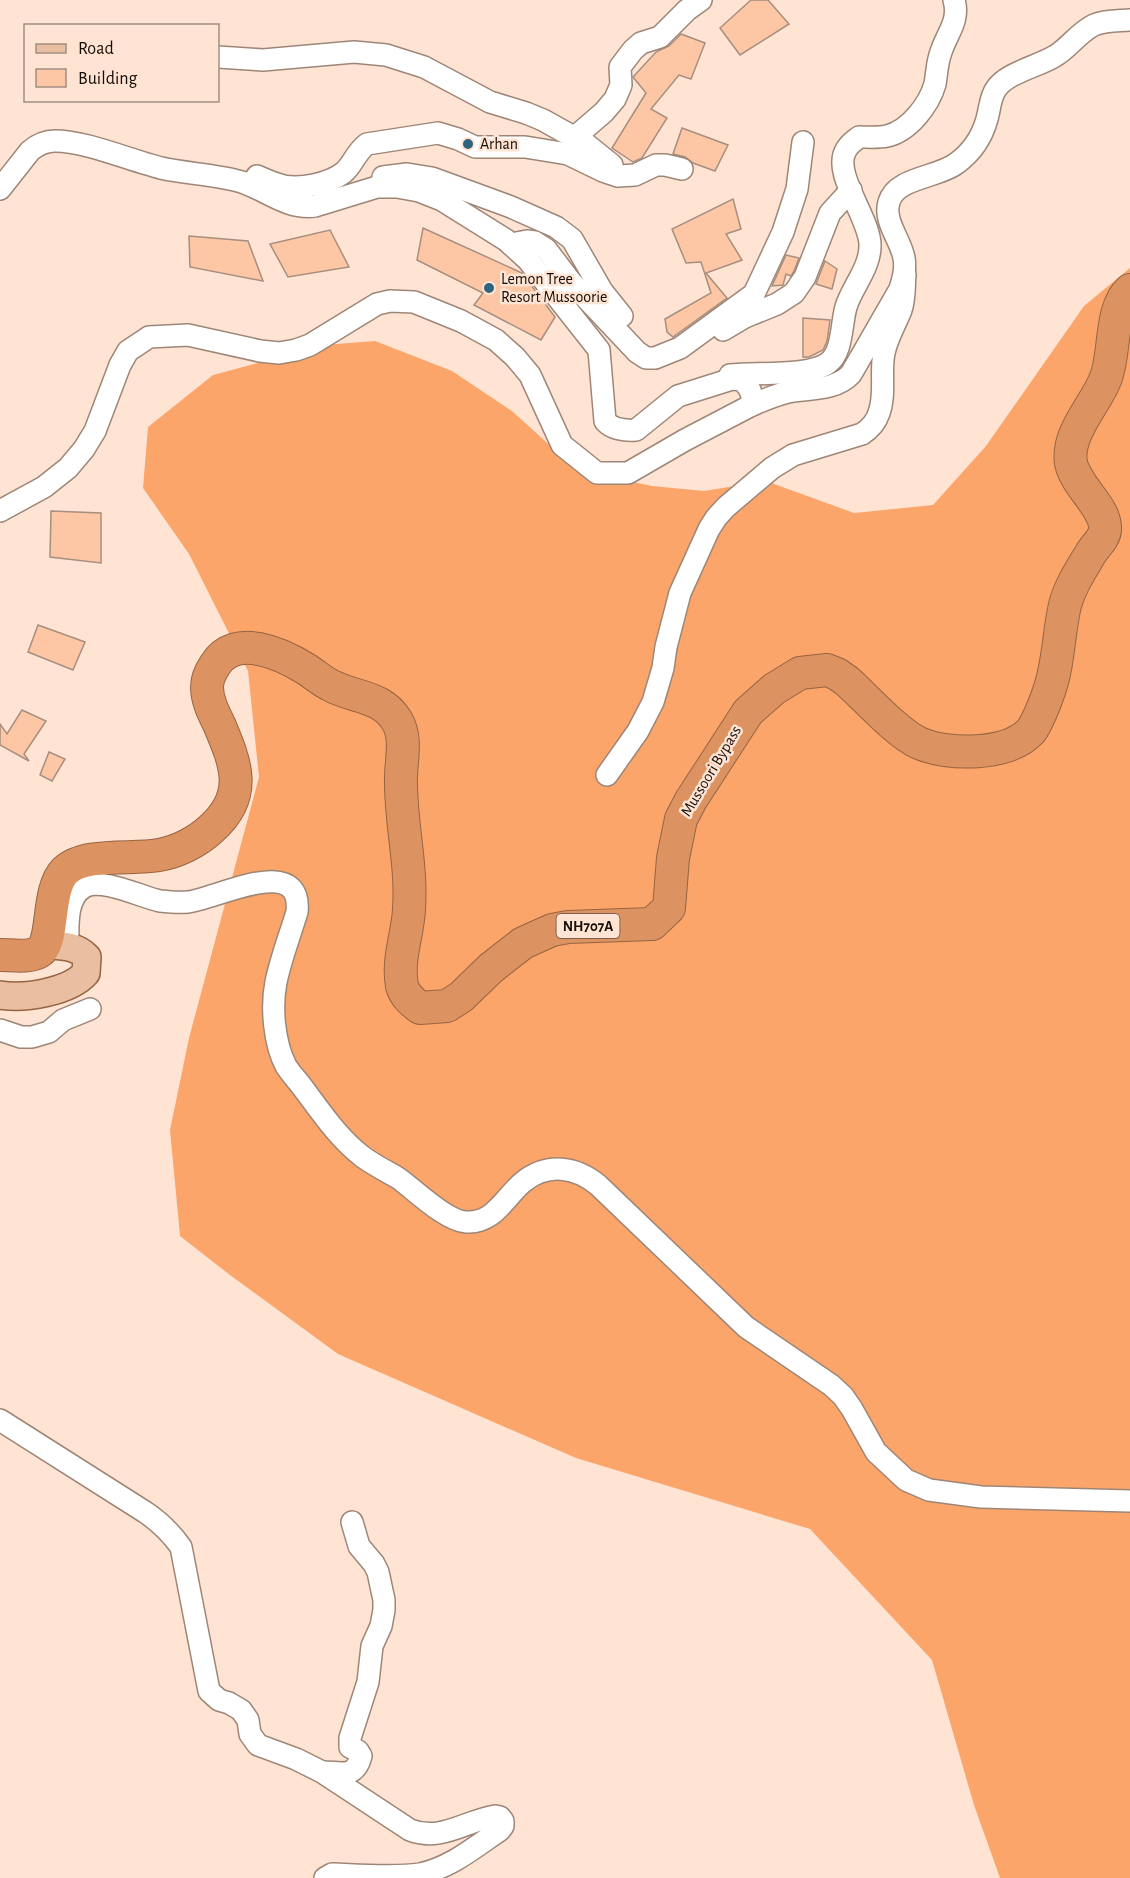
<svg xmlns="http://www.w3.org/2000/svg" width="1130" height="1878" viewBox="0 0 1130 1878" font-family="'Alegreya Sans',sans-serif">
	<rect width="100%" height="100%" fill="#ffe4d4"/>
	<!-- forest -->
	<polygon fill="#fba56a" points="1130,268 1130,1878 1000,1878 974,1805 932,1660 810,1529 576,1458 338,1354 230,1275 180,1236 170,1130 189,1038 259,777 248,671 189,554 143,488 148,427 213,375 324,345 375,341 452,371 512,411 555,450 599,475 652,486 704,491 766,481 854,513 933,505 986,446 1084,306"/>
	<!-- building -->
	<g fill="#fdc7a5" stroke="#a78e7f" stroke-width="1.5">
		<polygon points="751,0 768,0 789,24 740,55 720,28"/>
		<polygon points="681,34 705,43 691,79 679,75 651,109 667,118 642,158 633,162 612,148 646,93 633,77 656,52 669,46"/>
		<polygon points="682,128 728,145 715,171 693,163 685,157 673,154"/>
		<polygon points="733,199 741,229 726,234 742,260 706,273 727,298 673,337 667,332 665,319 711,293 701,262 686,263 672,229"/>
		<polygon points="423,228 522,273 555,317 541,340 474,305 483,293 417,260"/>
		<polygon points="330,230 349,267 288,277 270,244"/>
		<polygon points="189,236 248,241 263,281 190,267"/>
		<polygon points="786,255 799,258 794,271 791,276 786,274 783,285 772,286"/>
		<polygon points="825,261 837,269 832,289 816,284"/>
		<polygon points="803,318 830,320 827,341 823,350 809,357 803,357"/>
		<polygon points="51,511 101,513 101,563 50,557"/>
		<polygon points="38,625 85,642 73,670 28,652"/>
		<polygon points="22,710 46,721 24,754 29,761 0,745 0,724 7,734"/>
		<polygon points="49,752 65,759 52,781 40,775"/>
	</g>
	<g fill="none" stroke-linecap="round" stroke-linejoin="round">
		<defs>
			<g id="minor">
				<polyline points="218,57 263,60 354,52 386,55 424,67 490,102 526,113 543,120 586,144 612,165"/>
				<polyline points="575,137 604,112 615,99 621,85 620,67 633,50 641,43 660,37 687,10 701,0"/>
				<path d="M 257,176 C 266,180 275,184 284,186 C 302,189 328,184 343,173 C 353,165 355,153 367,144 L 438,133 L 458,139 L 475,147 L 525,147 L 568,154 L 603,171 L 618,176 L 635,175 L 656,165 L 665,165 L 682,169"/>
				<polyline points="383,177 407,174 432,178 511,207 556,227 572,239 602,291 622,316"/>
				<path d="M 0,189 L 30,151 C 37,145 45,141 55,141 C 86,141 129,160 161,168 C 187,174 216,174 242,182 C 266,190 288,210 315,206 L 377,187 L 397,187 L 419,191 L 442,200 L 506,240 L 528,260 L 599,350 L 605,421 C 612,429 625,431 636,430 L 678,396 L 732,379 L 742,380 C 750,388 753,393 752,405 L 685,440 L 628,473 L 597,473 L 562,445 L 530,375 L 515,357 L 496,340 L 461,321 L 414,302 L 390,301 L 377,304 L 310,345 L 296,350 L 279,353 L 260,351 L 188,335 L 149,337 L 128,351 L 120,365 L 95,431 L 84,449 L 68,468 L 44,487 L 0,511"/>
				<polyline points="511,244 527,241 535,242 546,249 571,282 637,352 646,358 655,358 680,348 754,294 783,232 797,189 803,142"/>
				<polyline points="723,330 745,317 777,304 794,293 805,277 830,213 851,190"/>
				<path d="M 730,375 C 754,372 809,377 828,363 C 843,352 841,324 846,307 C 852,287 871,267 870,244 C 869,217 832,173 846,150 C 849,144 854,141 859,137 C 868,137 878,138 887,136 C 909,131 929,105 935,84 C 937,73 937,62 941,52 C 947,33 960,21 954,0"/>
				<path d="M 752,405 C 764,400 775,395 788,392 C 809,388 835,391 851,374 L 900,289 C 903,279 906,269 904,258 C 901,240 883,221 889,202 C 896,177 938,178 957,163 C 972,152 982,137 987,119 C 990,109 990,97 996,89 C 1006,73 1039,66 1055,56 C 1069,48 1079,32 1094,25 C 1105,20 1118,21 1130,20"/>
				<path d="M 607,775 L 638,731 L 653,702 L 663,668 L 666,647 L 680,593 L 709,529 L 716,518 L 726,507 L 772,468 L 793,455 L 862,434 C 870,429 876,422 879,413 C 886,394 880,373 884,353 C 887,338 895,325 901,310 C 905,299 904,286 905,274"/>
				<path d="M 68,946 C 68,928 65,898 84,887 C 102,877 141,897 160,901 C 169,902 178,903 188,902 C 216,899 303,852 297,912 C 290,935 281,958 276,982 C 271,1007 274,1043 286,1066 C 291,1074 298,1081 303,1088 C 321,1112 339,1139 363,1157 C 374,1165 386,1171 398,1178 C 415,1190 446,1221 466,1222 C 494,1224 505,1197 523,1182 C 548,1162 576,1167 598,1185 L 746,1327 L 831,1385 L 843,1396 L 852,1409 L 876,1452 L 906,1480 L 929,1490 L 981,1497 L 1130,1501"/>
				<polyline points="0,1030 21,1037 32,1037 49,1032 63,1020 90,1009"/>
				<path d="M 0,1420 L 145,1512 C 160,1522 171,1533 181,1547 L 209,1691 L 219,1700 L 229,1703 L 241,1710 L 248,1720 L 250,1734 L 258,1745 L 296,1759 L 322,1772 L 410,1830 C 441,1842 465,1821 495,1816 L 500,1817 L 503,1821 L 503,1826 L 500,1830 C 475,1847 450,1868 420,1874 C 393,1878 359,1875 332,1874 L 325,1878"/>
				<path d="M 323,1772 C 342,1772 355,1779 361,1756 L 358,1751 L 350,1747 L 350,1738 L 368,1682 L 372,1646 L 381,1626 L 384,1610 L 384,1600 L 378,1572 L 374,1564 L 359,1546 L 352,1522"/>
			</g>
			<path id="major" d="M 0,995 C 25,999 69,992 86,973 L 87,957 C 76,945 61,946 46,945"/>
			<path id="highway" d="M 0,955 C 11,955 29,958 39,952 C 55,943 46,890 65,871 C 84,852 133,860 159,855 C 177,852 197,842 211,829 C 249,795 236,764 219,724 C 213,712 207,700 207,687 C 207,679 211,671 215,665 C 235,632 282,654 306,669 C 314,674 322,681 330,685 C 353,698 382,695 397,721 C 408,739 400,763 401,783 C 401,825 412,866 409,909 C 408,934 397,959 402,986 C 405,996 412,1002 420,1008 L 447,1006 L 461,997 L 491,968 L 523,943 L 552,930 L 568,927 L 652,924 L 669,908 L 673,858 L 681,819 L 691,800 L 748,712 L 774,689 L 800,673 L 827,670 L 837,674 L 847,681 C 866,698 897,733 919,743 C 948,756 1008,756 1031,731 C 1037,723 1045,703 1048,694 C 1059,665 1058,635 1065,605 C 1070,586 1081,570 1091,553 C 1096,545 1104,539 1105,530 C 1107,508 1076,487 1071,463 C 1066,434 1095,405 1105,380 C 1116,355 1109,309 1130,290"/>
		</defs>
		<!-- minor casing -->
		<use href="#minor" stroke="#9e8677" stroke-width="24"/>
		<!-- major casing -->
		<use href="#major" stroke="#966442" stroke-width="30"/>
		<!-- highway casing -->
		<use href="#highway" stroke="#966442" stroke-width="34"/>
		<!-- minor -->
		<use href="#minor" stroke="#fff" stroke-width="21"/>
		<!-- major -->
		<use href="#major" stroke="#eabea0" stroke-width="27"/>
		<!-- highway -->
		<use href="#highway" stroke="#dc9361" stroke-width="32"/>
	</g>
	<!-- markers -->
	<g fill="#2f6480" stroke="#ffe4d4" stroke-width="2">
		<circle cx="468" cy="144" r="6"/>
		<circle cx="489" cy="288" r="6"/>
	</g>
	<g text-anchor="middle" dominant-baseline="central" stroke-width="5" stroke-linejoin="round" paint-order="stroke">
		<!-- shield labels -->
		<rect fill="#ffe4d4" stroke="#5b4e44" stroke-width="1.5" x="556.5" y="914" width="63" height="24" rx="4.5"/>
		<g font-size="15" font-weight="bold" fill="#150d07">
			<text x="588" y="926">NH707A</text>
		</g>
		<!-- poi labels -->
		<g font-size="16" fill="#150d07" stroke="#ffe4d4" text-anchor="start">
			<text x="480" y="144">Arhan</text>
			<text x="501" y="279">Lemon Tree<tspan x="501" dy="18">Resort Mussoorie</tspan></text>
		</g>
		<!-- street labels -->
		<g font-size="16" fill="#150d07" stroke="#ffe4d4">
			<text transform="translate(711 771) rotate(-59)">Mussoori Bypass</text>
		</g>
	</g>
	<!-- legend -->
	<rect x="24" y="24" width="195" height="78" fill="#ffe4d4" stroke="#a18e82" stroke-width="1.5"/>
	<rect x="36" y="44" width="30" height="9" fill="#eabea0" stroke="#a18e82" stroke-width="1.5"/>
	<text x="78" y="54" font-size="18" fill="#150d07">Road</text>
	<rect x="36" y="69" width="30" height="18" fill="#fdc7a5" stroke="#a18e82" stroke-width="1.5"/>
	<text x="78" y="84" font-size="18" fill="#150d07">Building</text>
</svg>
